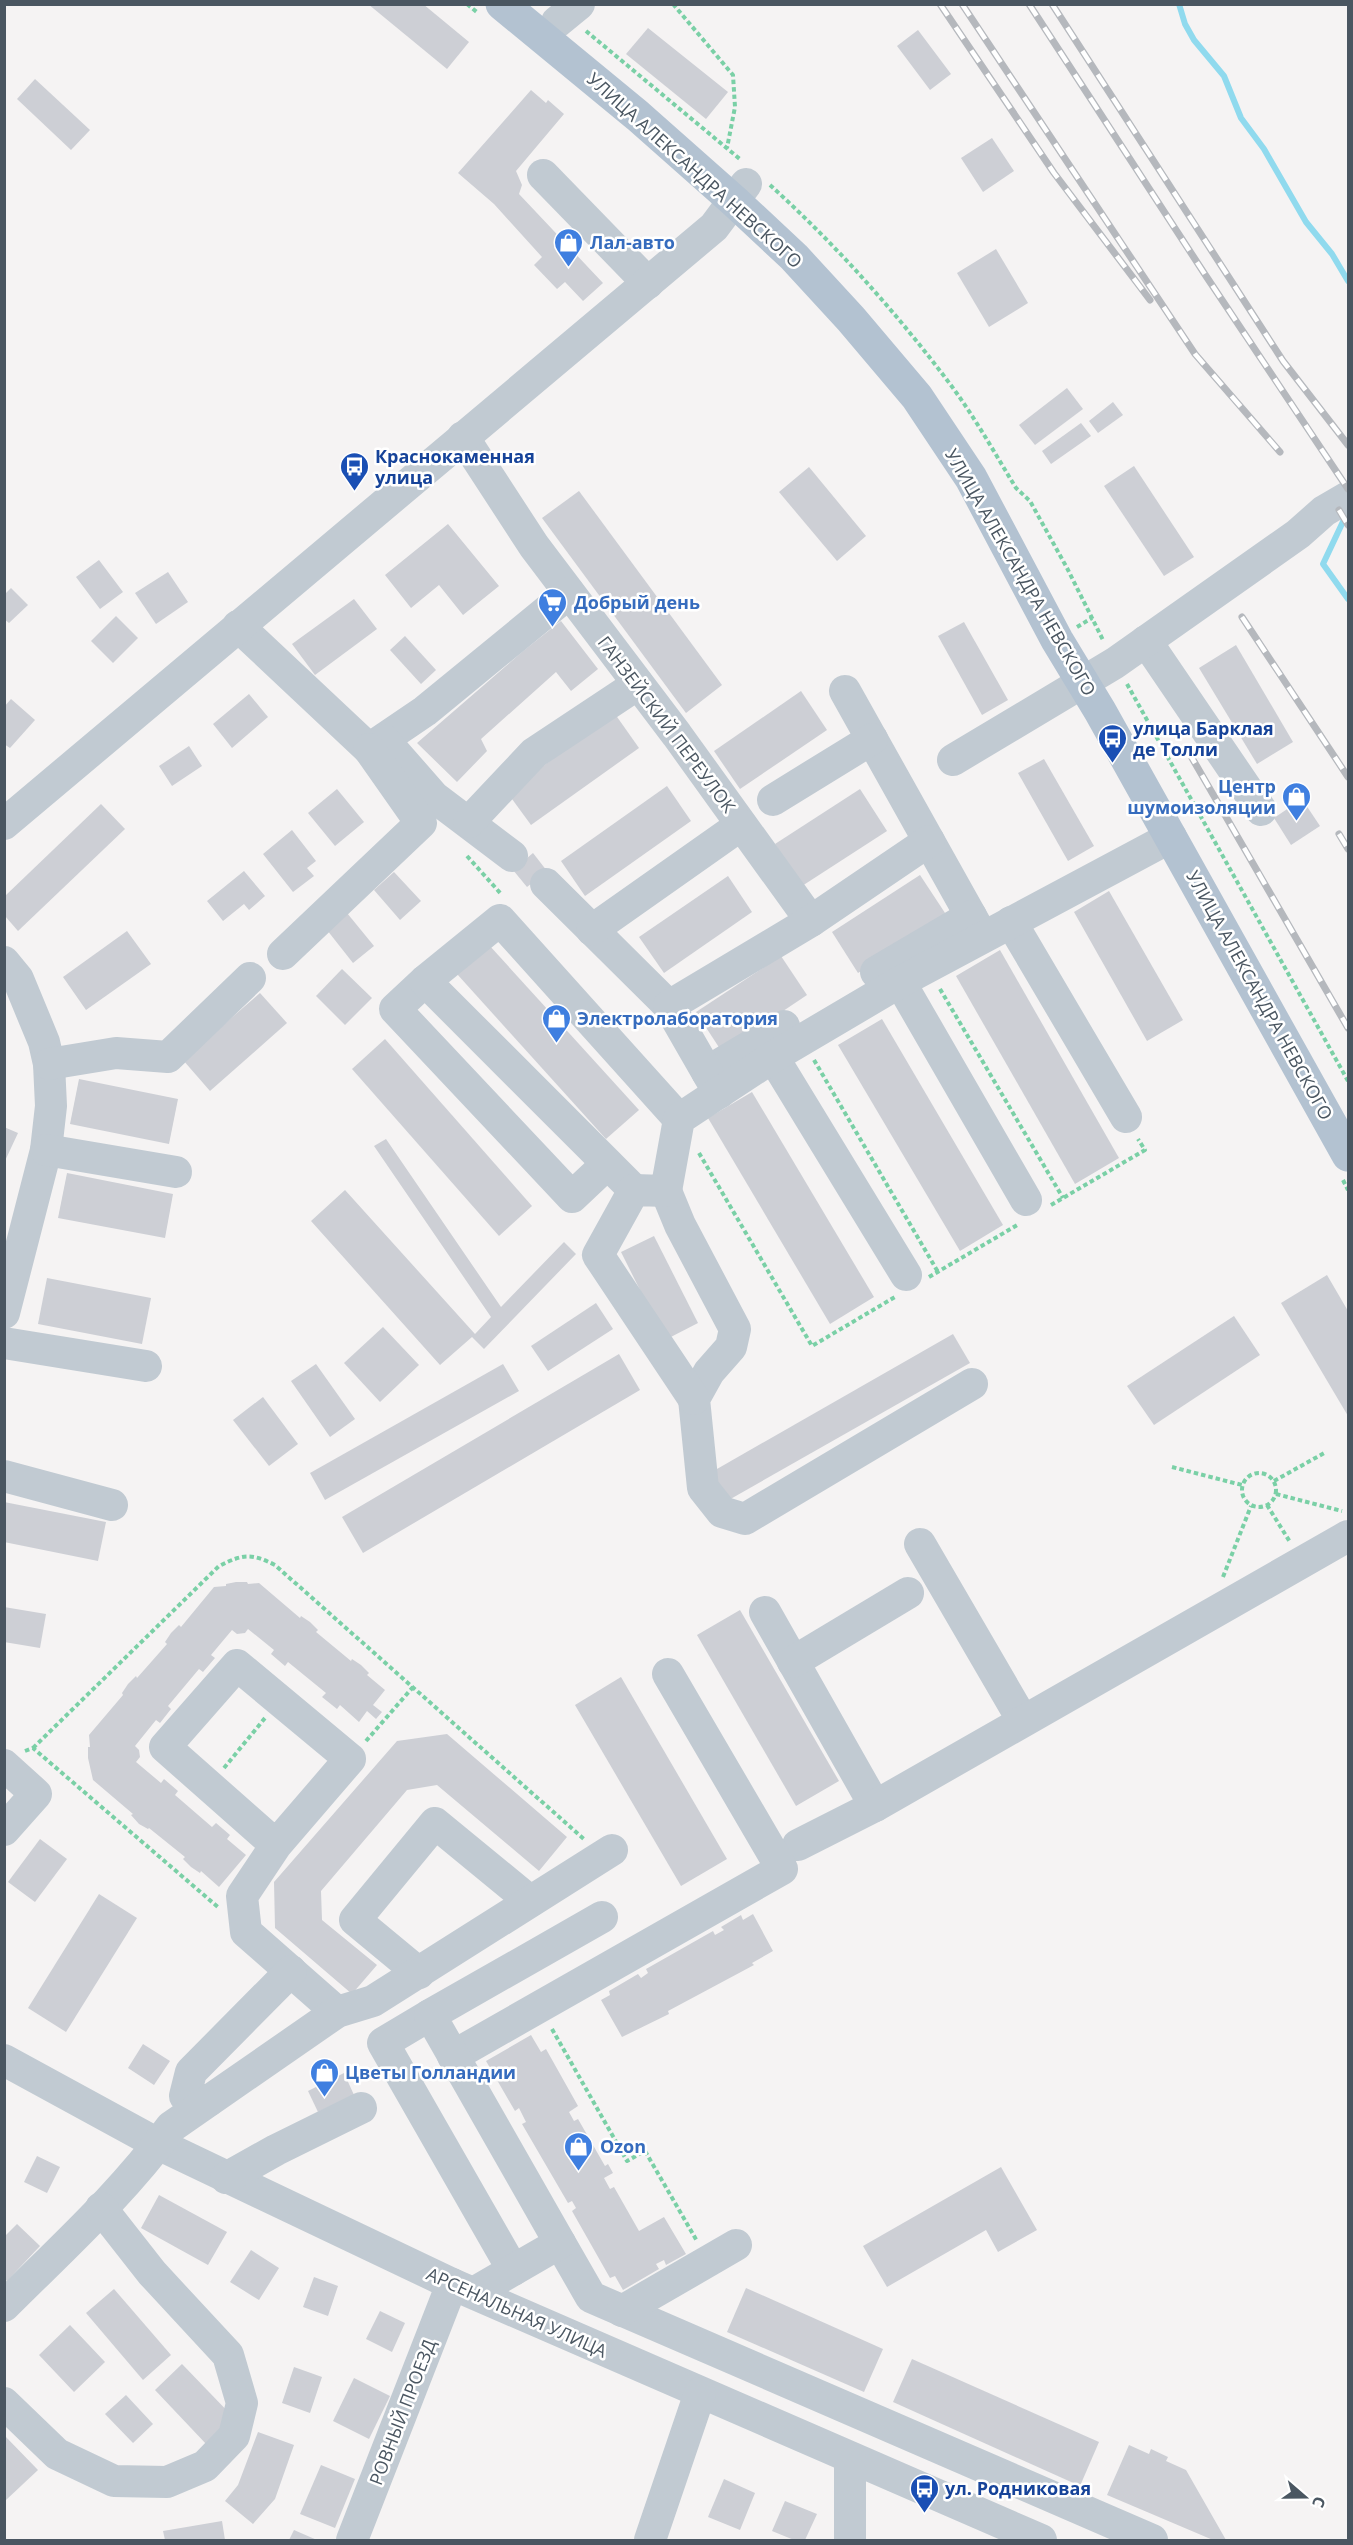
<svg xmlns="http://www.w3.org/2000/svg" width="1353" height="2545" viewBox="0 0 1353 2545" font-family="'Open Sans',sans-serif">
	<rect width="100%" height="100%" fill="#f5f3f3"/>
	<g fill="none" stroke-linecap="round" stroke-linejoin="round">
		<!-- stream -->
		<g stroke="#90daee" stroke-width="6">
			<polyline points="1179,4 1185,24 1194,40 1224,76 1241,118 1264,149 1306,222 1332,254 1348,281"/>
			<polyline points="1348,511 1323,564 1348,599"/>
		</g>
	</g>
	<!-- building -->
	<g fill="#cdcfd5">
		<polygon points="368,4 423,4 469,42 447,69"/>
		<polygon points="648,28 728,92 706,119 626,54"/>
		<polygon points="918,30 951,74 930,90 897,46"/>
		<polygon points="35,79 90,130 71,150 17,99"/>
		<polygon points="531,90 546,103 548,100 564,114 516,171 522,185 519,194 603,283 583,301 565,282 557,289 534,265 542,257 494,204 458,173"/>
		<polygon points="992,138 1014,171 983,192 961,158"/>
		<polygon points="996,249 1028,303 989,327 957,273"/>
		<polygon points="1067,388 1083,409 1035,445 1019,425"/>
		<polygon points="1113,402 1123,415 1098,433 1089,421"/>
		<polygon points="1081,423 1091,436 1051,464 1042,451"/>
		<polygon points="1134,466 1194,557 1164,576 1104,486"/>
		<polygon points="809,467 866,536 837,561 779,492"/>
		<polygon points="579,491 722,685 686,713 542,518"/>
		<polygon points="448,524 499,586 463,615 439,585 411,608 385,575"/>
		<polygon points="99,560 123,592 100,609 76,577"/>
		<polygon points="168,572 188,602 156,624 135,593"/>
		<polygon points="11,588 28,605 9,623 4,619 4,595"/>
		<polygon points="354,599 377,629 315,675 292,644"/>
		<polygon points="116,616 138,638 113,663 91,641"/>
		<polygon points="561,621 598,669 571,691 556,672 481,739 487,751 457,782 417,743 522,652"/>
		<polygon points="964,622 1008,700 982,715 938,636"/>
		<polygon points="405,636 436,670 421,684 390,650"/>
		<polygon points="1236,645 1293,742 1257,764 1199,668"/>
		<polygon points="801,691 827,730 740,789 714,751"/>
		<polygon points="249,694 268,717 232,748 213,724"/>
		<polygon points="11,699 35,720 10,748 4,744 4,707"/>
		<polygon points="615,714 639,748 531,825 507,792"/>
		<polygon points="189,746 202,766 172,786 159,766"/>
		<polygon points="1044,759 1094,846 1068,861 1018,773"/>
		<polygon points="667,786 691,821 585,896 561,861"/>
		<polygon points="337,789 364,822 335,846 308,813"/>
		<polygon points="860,789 887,831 802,886 775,844"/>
		<polygon points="1302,799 1320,826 1291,845 1274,818"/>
		<polygon points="101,804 125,829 18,931 5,916 5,896"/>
		<polygon points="292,830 316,861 307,868 314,876 293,892 263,854"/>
		<polygon points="533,853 547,871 527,887 513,870"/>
		<polygon points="244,871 265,896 249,910 244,904 223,921 207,901"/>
		<polygon points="394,872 421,901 400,920 374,890"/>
		<polygon points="920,875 947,916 858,973 832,932"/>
		<polygon points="728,876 752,912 664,973 639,937"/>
		<polygon points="1109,891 1183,1020 1147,1041 1074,912"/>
		<polygon points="347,913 374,946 353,963 327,930"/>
		<polygon points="127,931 151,964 86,1010 63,977"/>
		<polygon points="489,945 639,1110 606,1139 457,974"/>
		<polygon points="1000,950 1119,1158 1075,1184 956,976"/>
		<polygon points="781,956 807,995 722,1052 696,1012"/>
		<polygon points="342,969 372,998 345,1025 316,996"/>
		<polygon points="260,993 287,1023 210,1091 183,1060"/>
		<polygon points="882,1019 1003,1225 960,1251 838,1045"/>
		<polygon points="385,1039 532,1206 499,1236 352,1069"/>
		<polygon points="79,1079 178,1099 169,1144 70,1124"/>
		<polygon points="752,1092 874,1297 830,1324 708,1118"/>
		<polygon points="4,1127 18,1133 4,1163"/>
		<polygon points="386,1139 501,1307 564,1242 576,1254 484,1349 472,1337 440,1365 311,1221 345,1190 475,1334 491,1317 374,1146"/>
		<polygon points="67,1173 173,1194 165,1238 58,1218"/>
		<polygon points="654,1236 698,1323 665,1340 621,1252"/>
		<polygon points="1327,1275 1348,1311 1348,1416 1281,1303"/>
		<polygon points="47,1278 151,1298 142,1344 38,1324"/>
		<polygon points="596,1303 613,1329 548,1371 531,1346"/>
		<polygon points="1234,1316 1260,1355 1154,1425 1127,1386"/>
		<polygon points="383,1327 419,1365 380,1402 344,1363"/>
		<polygon points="953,1334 970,1363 727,1501 710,1473"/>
		<polygon points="619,1354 640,1390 363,1553 342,1517"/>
		<polygon points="316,1364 355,1419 330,1437 291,1381"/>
		<polygon points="503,1364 519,1391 325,1500 310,1473"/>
		<polygon points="263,1397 298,1444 269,1466 233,1420"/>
		<polygon points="4,1502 106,1522 98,1561 4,1542"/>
		<polygon points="236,1582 247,1582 248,1584 259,1583 300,1618 301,1616 310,1622 318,1630 316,1632 351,1661 352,1659 361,1665 369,1673 367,1675 385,1690 373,1705 382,1712 376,1719 367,1711 359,1722 340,1705 337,1709 322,1697 326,1693 288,1662 285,1666 271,1654 274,1650 248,1629 245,1633 237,1634 232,1630 211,1655 215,1658 203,1672 199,1669 168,1706 171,1709 160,1723 156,1720 135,1746 139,1750 140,1757 136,1762 161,1783 164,1779 178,1791 175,1795 212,1827 216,1823 230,1835 227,1839 246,1855 219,1887 201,1871 200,1873 191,1867 183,1859 185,1857 149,1828 148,1829 139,1824 131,1815 133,1814 93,1780 88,1758 88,1747 90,1747 89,1735 123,1695 122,1693 128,1684 136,1676 137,1678 167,1644 165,1642 171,1633 179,1625 181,1627 214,1587 226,1586 226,1584"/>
		<polygon points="4,1607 46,1614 40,1648 4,1642"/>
		<polygon points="740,1610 839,1781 796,1806 697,1635"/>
		<polygon points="621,1677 727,1859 681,1886 575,1705"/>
		<polygon points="447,1734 567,1837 539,1871 437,1785 407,1790 321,1891 322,1920 377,1965 352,1994 275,1928 274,1882 397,1741"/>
		<polygon points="40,1839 67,1859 35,1902 8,1882"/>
		<polygon points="99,1894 137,1918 66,2032 28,2008"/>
		<polygon points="753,1914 773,1951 752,1963 754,1965 668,2011 669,2014 622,2037 601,2000 610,1995 609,1991 638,1974 641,1978 648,1973 646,1969 713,1931 715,1935 724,1930 721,1927 741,1915 743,1920"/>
		<polygon points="531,2035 541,2052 546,2049 578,2106 569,2112 574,2121 578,2119 605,2166 608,2164 613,2173 604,2178 610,2189 614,2187 639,2231 664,2217 686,2254 666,2265 664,2260 656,2264 659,2269 623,2290 615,2276 610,2278 572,2211 576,2208 572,2201 568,2203 522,2124 526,2122 519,2108 515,2111 486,2061"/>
		<polygon points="143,2044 170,2061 154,2085 128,2068"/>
		<polygon points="344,2073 354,2095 318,2112 308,2091"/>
		<polygon points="37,2156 60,2167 47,2193 24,2182"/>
		<polygon points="1001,2167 1037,2230 998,2252 986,2230 887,2287 863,2246"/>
		<polygon points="159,2195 227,2232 208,2265 141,2228"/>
		<polygon points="17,2224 40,2246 7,2281 4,2278 4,2237"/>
		<polygon points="251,2250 279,2268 259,2300 230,2282"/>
		<polygon points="314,2277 338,2286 328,2316 303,2307"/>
		<polygon points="746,2288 883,2349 864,2392 727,2332"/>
		<polygon points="114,2289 171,2355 143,2380 86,2313"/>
		<polygon points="380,2311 405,2323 392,2352 366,2339"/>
		<polygon points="70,2325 105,2362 74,2392 39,2355"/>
		<polygon points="912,2359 1099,2442 1080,2486 893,2402"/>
		<polygon points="182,2364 235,2419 208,2446 155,2390"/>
		<polygon points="294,2367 322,2377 310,2413 282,2403"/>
		<polygon points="354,2378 390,2396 369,2439 333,2421"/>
		<polygon points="126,2395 153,2424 133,2443 105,2414"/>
		<polygon points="258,2432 294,2445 275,2499 253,2524 225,2501 238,2485"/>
		<polygon points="4,2435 38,2470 6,2500 4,2498"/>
		<polygon points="1129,2445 1149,2454 1151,2449 1168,2457 1166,2461 1186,2470 1226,2540 1213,2540 1107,2495"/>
		<polygon points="321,2465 355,2479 335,2528 300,2514"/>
		<polygon points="724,2479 755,2493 740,2530 708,2517"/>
		<polygon points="785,2501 817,2514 805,2540 794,2540 772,2531"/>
		<polygon points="222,2521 225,2540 165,2540 163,2531"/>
		<polygon points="294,2530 317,2540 289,2540"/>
	</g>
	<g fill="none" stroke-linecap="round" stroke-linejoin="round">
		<!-- path -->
		<g stroke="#7ad0a6" stroke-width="4" stroke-dasharray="4.5 3" stroke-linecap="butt">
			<polyline points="467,4 478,13"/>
			<polyline points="673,4 733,75 735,107 727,148"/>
			<polyline points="586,31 741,160"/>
			<path d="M 770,185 C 835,244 894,310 947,380 C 973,414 994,452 1016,488 L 1030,501 L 1067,568 L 1103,640"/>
			<polyline points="1077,627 1092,618"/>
			<polyline points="1127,684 1348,1081"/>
			<polyline points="467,856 502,895"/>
			<polyline points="940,989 1063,1198"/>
			<polyline points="814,1060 938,1272"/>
			<polyline points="699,1153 812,1346 895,1297"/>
			<polyline points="1343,1180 1348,1190"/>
			<polyline points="1051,1205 1145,1150 1138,1139"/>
			<polyline points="929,1277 1019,1224"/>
			<polyline points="1172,1467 1242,1485"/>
			<circle cx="1259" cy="1490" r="17"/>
			<polyline points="1274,1481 1326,1452"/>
			<polyline points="1276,1494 1342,1511"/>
			<polyline points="1267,1505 1290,1542"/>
			<polyline points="1223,1577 1251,1506"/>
			<polyline points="366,1741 413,1687"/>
			<path d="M 33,1748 L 219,1566 C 243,1554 251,1553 275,1565 L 585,1840"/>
			<polyline points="25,1751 33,1748 219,1908"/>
			<polyline points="224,1768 265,1718"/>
			<polyline points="552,2029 627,2161 645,2151 697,2241"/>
		</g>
		<!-- minor -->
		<g stroke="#c1cad2" stroke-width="32">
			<polyline points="557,22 579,4"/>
			<polyline points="543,175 648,283"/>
			<polyline points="463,437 534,546 677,735 811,921"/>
			<polyline points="238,626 369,749 425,711 569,593"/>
			<polyline points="1146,641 1261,810"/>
			<polyline points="845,691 981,934"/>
			<polyline points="384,740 434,797 512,856"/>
			<polyline points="953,760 1115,663 1298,534 1324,511 1348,497"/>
			<polyline points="773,800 872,739"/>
			<polyline points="469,822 534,753 638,684"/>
			<polyline points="4,824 714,227 746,184"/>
			<polyline points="546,884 669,1006"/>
			<polyline points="1011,922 1126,1117"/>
			<polyline points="592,930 741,825"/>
			<polyline points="283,954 421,823 369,749"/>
			<polyline points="4,962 18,979 44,1042 49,1064 51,1106 46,1150 4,1313"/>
			<polyline points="876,972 971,916"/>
			<polyline points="425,981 395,1009 572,1197 607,1164"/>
			<polyline points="900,982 1026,1200"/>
			<polyline points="773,1057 906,1275"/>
			<polyline points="49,1064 116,1053 168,1057 250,978"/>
			<polyline points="707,1072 784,1026"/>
			<polyline points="719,1093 669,1006 811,921 929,841"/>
			<polyline points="46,1150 176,1172"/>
			<polyline points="634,1190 425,981 500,920 679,1119"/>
			<polyline points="666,1191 680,1225 735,1329 731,1347 709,1372 694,1399 703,1488 722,1512 745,1519 972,1384"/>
			<polyline points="4,1343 146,1366"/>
			<polyline points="694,1399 598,1255 634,1190 666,1191 679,1119 773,1057 900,982 1171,837"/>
			<polyline points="4,1476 112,1505"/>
			<polyline points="920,1544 1023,1721"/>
			<polyline points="765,1612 875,1806"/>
			<polyline points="793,1662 908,1593"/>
			<polyline points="4,1765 36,1794 4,1830"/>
			<polyline points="276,1845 350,1759 237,1665 165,1747 276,1845 242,1896 246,1932 337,2012"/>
			<polyline points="798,1845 875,1806 1348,1536"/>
			<polyline points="419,1973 355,1920 435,1823 530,1901"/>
			<polyline points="430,2015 383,2043 513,2270"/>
			<polyline points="453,2056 782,1869 668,1674"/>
			<polyline points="4,2060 158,2144 452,2284 1041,2540"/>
			<polyline points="208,2101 185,2096 191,2072 291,1971"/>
			<polyline points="226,2178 276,2150 361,2108"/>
			<polyline points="560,2243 591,2297 1152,2540"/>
			<polyline points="475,2292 560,2243 430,2015 602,1917"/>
			<path d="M 4,2306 C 61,2249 123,2193 171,2127 L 337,2012 L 373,2001 L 612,1850"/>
			<polyline points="622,2311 736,2245"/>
			<polyline points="4,2403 57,2454 114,2481 167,2482 205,2466 234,2436 242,2403 228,2355 152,2273 101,2208"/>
			<polyline points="352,2540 452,2284"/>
			<polyline points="650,2540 700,2393"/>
			<polyline points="850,2540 850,2459"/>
		</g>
		<!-- major -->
		<polyline stroke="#b3c2d1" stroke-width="33" points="502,4 638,116 734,201 794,257 851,319 917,397 971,478 1057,640 1100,711 1348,1155"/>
		<defs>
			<g id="rail">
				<polyline points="940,4 1054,173 1150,300"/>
				<polyline points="962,4 1195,354 1280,452"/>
				<polyline points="1029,4 1206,276 1348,489"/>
				<polyline points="1052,4 1283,361 1348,445"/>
				<polyline points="1339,510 1348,525"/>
				<polyline points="1242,617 1348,777"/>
				<polyline points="1188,751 1348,1028"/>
				<polyline points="1339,834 1348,849"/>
			</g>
		</defs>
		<!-- rail casing -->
		<use href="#rail" stroke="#b5b8bd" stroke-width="7"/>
		<!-- rail -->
		<use href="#rail" stroke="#fff" stroke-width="4.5" stroke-dasharray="14" stroke-linecap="butt"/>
	</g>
	<!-- icons -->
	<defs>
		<symbol id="shop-pin" viewBox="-11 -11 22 30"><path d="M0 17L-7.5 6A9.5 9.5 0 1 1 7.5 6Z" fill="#3f7fe0" stroke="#fff"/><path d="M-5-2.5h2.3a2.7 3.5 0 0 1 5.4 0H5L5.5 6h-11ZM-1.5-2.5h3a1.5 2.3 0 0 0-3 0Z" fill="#fff"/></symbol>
		<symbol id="bus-pin" viewBox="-11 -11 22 30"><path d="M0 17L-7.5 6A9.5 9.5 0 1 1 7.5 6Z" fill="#1a4fb4" stroke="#fff"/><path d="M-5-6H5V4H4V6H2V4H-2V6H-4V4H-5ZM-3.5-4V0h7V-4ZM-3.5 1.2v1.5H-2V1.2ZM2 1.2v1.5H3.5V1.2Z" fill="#fff"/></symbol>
		<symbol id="supermarket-pin" viewBox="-11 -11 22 30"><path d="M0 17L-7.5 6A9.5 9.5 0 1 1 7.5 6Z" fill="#3f7fe0" stroke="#fff"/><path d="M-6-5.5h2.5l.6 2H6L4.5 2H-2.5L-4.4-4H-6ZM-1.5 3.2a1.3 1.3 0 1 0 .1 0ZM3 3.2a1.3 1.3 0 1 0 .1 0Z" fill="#fff"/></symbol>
	</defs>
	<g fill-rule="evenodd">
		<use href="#shop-pin" x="552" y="226" width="33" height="45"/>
		<use href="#bus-pin" x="338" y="450" width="33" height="45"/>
		<use href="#supermarket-pin" x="536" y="586" width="33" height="45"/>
		<use href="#bus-pin" x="1096" y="722" width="33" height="45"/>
		<use href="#shop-pin" x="1280" y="780" width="33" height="45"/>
		<use href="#shop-pin" x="540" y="1002" width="33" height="45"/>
		<use href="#shop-pin" x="308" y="2056" width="33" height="45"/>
		<use href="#shop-pin" x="562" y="2130" width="33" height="45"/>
		<use href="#bus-pin" x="908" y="2472" width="33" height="45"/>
	</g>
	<g text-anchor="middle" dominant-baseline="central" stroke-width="5" stroke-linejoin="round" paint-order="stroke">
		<!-- street labels -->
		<g font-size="18" fill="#4a5661" stroke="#fff">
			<text transform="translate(695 170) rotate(42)">УЛИЦА АЛЕКСАНДРА НЕВСКОГО</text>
			<text transform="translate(1021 572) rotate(60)">УЛИЦА АЛЕКСАНДРА НЕВСКОГО</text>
			<text transform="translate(667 724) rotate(53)">ГАНЗЕЙСКИЙ ПЕРЕУЛОК</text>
			<text transform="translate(1260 995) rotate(61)">УЛИЦА АЛЕКСАНДРА НЕВСКОГО</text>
			<text transform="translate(517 2312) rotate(24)">АРСЕНАЛЬНАЯ УЛИЦА</text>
			<text transform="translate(402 2412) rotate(-69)">РОВНЫЙ ПРОЕЗД</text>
		</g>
		<!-- shop labels -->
		<g font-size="18" font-weight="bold" fill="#366cbe" stroke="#fff" text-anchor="start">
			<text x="590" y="242">Лал-авто</text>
			<text x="574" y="602">Добрый день</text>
			<text x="1276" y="786" text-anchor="end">Центр<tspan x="1276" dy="21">шумоизоляции</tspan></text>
			<text x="577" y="1018">Электролаборатория</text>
			<text x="345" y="2072">Цветы Голландии</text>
			<text x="600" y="2146">Ozon</text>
		</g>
		<!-- transit labels -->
		<g font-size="18" font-weight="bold" fill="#164399" stroke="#fff" text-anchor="start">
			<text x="375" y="456">Краснокаменная<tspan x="375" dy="21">улица</tspan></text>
			<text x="1133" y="728">улица Барклая<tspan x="1133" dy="21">де Толли</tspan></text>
			<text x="945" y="2488">ул. Родниковая</text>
		</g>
	</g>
	<!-- border -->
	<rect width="1353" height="2545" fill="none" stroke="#4a5661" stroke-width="12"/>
	<!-- north arrow -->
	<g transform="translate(1305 2497) rotate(110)" stroke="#ffffff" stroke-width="4.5" paint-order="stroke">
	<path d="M0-4.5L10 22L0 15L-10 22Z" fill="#4a5661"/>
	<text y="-9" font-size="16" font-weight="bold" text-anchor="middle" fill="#4a5661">С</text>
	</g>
</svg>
